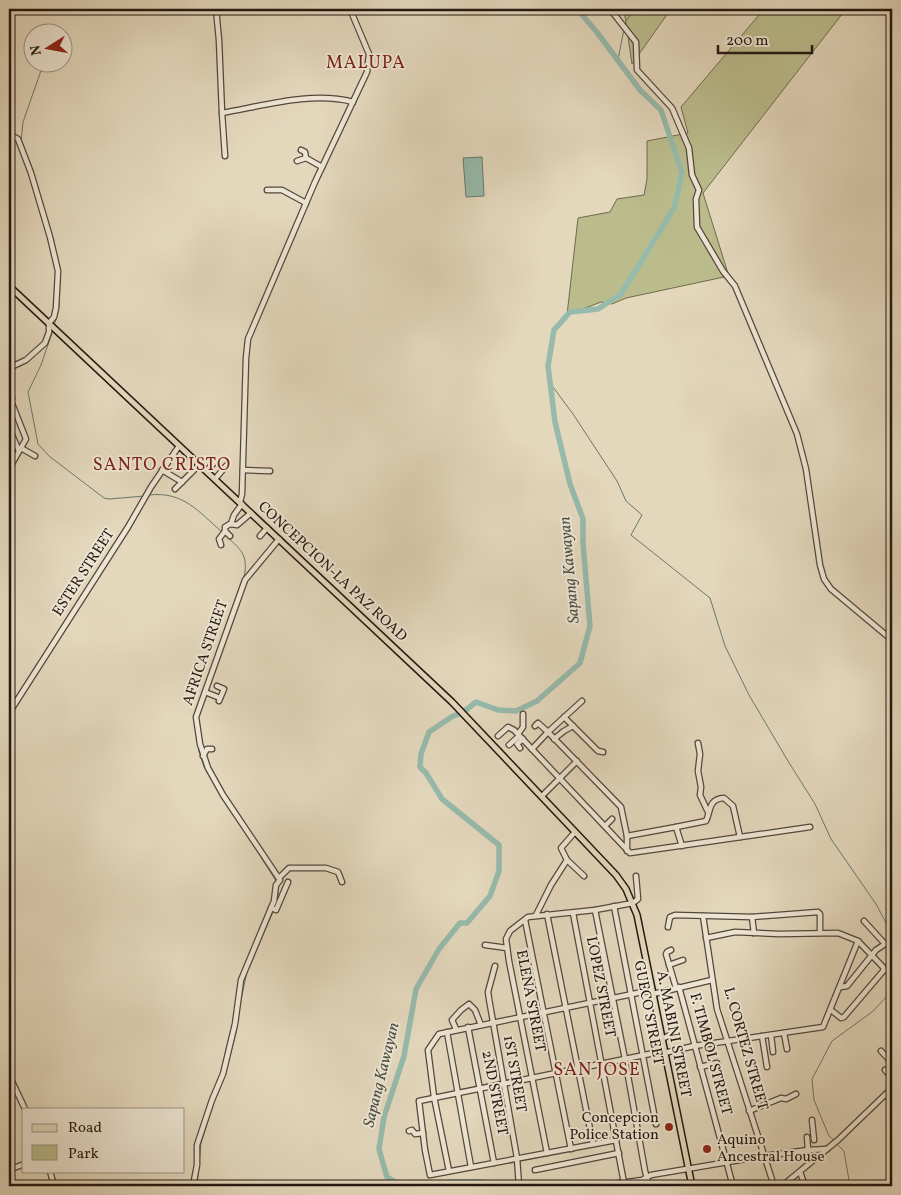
<svg xmlns="http://www.w3.org/2000/svg" width="901" height="1195" viewBox="0 0 901 1195" font-family="Vollkorn,serif">
	<rect width="100%" height="100%" fill="#e3d7bc"/>
	<filter id="stains"><feTurbulence type="fractalNoise" baseFrequency=".004" numOctaves="4"/><feColorMatrix values="0 0 0 0 .2 0 0 0 0 .09 0 0 0 0 .02 0 0 0 .5 -.17"/></filter>
	<radialGradient id="worn" r=".72"><stop offset=".6" stop-color="#630" stop-opacity="0"/><stop offset="1" stop-color="#630" stop-opacity=".3"/></radialGradient>
	<!-- green -->
	<g fill="#bbbc8c" stroke="#6f6a4e">
		<polygon points="625,9 671,9 632,64 624,10"/>
		<polygon points="764,9 846,9 703,193 731,283 724,277 626,298 612,304 601,302 567,315 578,218 610,212 617,199 644,195 647,179 647,141 688,133 681,107"/>
	</g>
	<!-- water -->
	<polygon fill="#96baab" stroke="#68796d" points="482,157 484,196 466,197 463,158"/>
	<g fill="none" stroke-linecap="round" stroke-linejoin="round">
		<!-- stream -->
		<g stroke="#68796d" stroke-width="1">
			<polyline points="625,25 626,21 635,9"/>
			<polyline points="618,60 624,29"/>
			<polyline points="21,143 23,122 44,62"/>
			<polyline points="55,247 57,257"/>
			<polyline points="55,323 59,307 60,276"/>
			<polyline points="52,333 41,365 28,392 38,444 49,456 104,498 109,499 145,496"/>
			<polyline points="550,383 573,414 617,481 626,501 642,515 631,535 710,598 725,646 749,695 788,761 815,804 831,839 876,904 892,934"/>
			<path d="M 149,495 C 183,491 198,511 222,532"/>
			<path d="M 225,535 C 240,549 249,554 244,577"/>
			<polyline points="195,723 199,752 204,767 276,881"/>
			<polyline points="274,908 278,895 278,888"/>
			<polyline points="240,1004 247,972 273,912"/>
			<polyline points="834,1140 829,1136 814,1100 812,1079 832,1041 872,1012 892,991"/>
			<polyline points="836,1143 844,1151 850,1186"/>
			<polyline points="197,1186 201,1143 213,1105 224,1078 236,1033 238,1016"/>
		</g>
		<!-- river -->
		<g stroke="#96baab" stroke-width="5.5">
			<polyline points="402,1186 387,1177 379,1149 384,1117 404,1056 416,989 439,949 460,923 467,923 490,896 499,871 499,845 442,799 426,773 420,767 421,754 429,732 453,716 462,713 476,702 498,710 516,711 537,701 580,663 590,626 583,543 583,519 570,484 555,422 548,366 554,330 570,312 598,309 621,294 674,208 682,173 661,110 640,90 596,31 577,9"/>
			<polyline points="435,1186 449,1182 482,1182 486,1186"/>
		</g>
		<defs>
			<g id="minor">
				<path d="M 216,9 L 219,40 L 222,113 C 263,106 312,91 353,102"/>
				<polyline points="610,9 636,42 637,70 672,108 689,148 692,175 699,190 696,199 697,227 723,271 735,286 797,434 806,469 820,565 824,579 831,589 892,640"/>
				<polyline points="222,113 225,156"/>
				<polyline points="9,134 18,139 31,173 50,237 58,271 56,308 54,317 49,323 49,332 45,343 26,360 9,368"/>
				<polyline points="301,150 305,152 306,158 322,167"/>
				<polyline points="297,161 306,158"/>
				<polyline points="267,190 282,190 306,203"/>
				<polyline points="9,390 12,398 11,401 26,439 9,469"/>
				<polyline points="9,428 19,451"/>
				<polyline points="21,448 35,456"/>
				<polyline points="162,470 182,482"/>
				<polyline points="243,470 270,471"/>
				<polyline points="206,471 214,463"/>
				<polyline points="215,479 226,466"/>
				<polyline points="175,489 199,465"/>
				<polyline points="240,502 242,494 246,358 248,339 315,182 367,72 369,54 350,9"/>
				<polyline points="231,524 234,515 242,504"/>
				<polyline points="230,536 225,531 225,527 230,524 237,525 251,513"/>
				<polyline points="260,536 267,528"/>
				<polyline points="221,545 219,539 225,531"/>
				<polyline points="217,686 224,689 219,701"/>
				<polyline points="205,692 220,698"/>
				<polyline points="582,701 548,732 621,807 627,836 627,851"/>
				<polyline points="9,713 128,527 151,487 179,446"/>
				<polyline points="564,717 598,751 603,752"/>
				<polyline points="518,734 523,727 523,714"/>
				<polyline points="498,736 508,727 514,730 630,853 810,827"/>
				<polyline points="554,739 564,731 573,726"/>
				<polyline points="698,743 700,754 698,771 701,787 700,795 708,812"/>
				<polyline points="509,745 519,736"/>
				<polyline points="520,748 517,744 523,739"/>
				<polyline points="532,749 548,732 538,723 535,726"/>
				<polyline points="203,756 207,749 212,749"/>
				<polyline points="542,796 577,761"/>
				<polyline points="605,826 612,819"/>
				<path d="M 676,827 L 706,821 C 711,811 708,799 724,798 L 733,806 L 740,837"/>
				<polyline points="627,836 676,827 682,846"/>
				<polyline points="567,860 584,876"/>
				<polyline points="279,878 289,868 326,868 338,872 342,882"/>
				<polyline points="614,906 656,1124"/>
				<polyline points="271,908 276,910 288,882"/>
				<polyline points="595,910 625,1059 645,1171 649,1186"/>
				<polyline points="573,913 624,1183"/>
				<polyline points="547,914 593,1144"/>
				<polyline points="536,915 551,885 567,860 561,848 575,832"/>
				<polyline points="703,916 717,1009 774,1186"/>
				<polyline points="752,917 754,933"/>
				<polyline points="525,920 571,1149"/>
				<polyline points="668,927 670,917 675,915 752,917 818,912 820,914 820,933"/>
				<polyline points="485,945 507,948"/>
				<polyline points="671,950 667,952 666,954 676,988"/>
				<polyline points="669,965 683,960"/>
				<polyline points="495,966 488,992 489,999 517,1158 519,1186"/>
				<polyline points="679,987 733,1186"/>
				<polyline points="841,987 847,986 876,950 885,944 864,921"/>
				<polyline points="653,994 712,980"/>
				<polyline points="831,1010 841,1018 844,1017 884,970 883,967 858,941"/>
				<polyline points="468,1027 494,1163"/>
				<polyline points="456,1029 452,1020 461,1010 469,1004 475,1010 481,1025"/>
				<polyline points="447,1032 471,1167"/>
				<polyline points="784,1033 787,1049"/>
				<polyline points="771,1035 773,1052"/>
				<polyline points="762,1036 767,1067"/>
				<path d="M 661,1039 C 675,1035 675,1027 674,1015"/>
				<polyline points="891,1041 892,1042"/>
				<polyline points="881,1051 892,1063"/>
				<polyline points="664,1053 694,1046 823,1027 858,941 838,933 780,934 735,932 706,938"/>
				<polyline points="700,1067 717,1063"/>
				<polyline points="885,1070 892,1078"/>
				<polyline points="9,1075 25,1109"/>
				<polyline points="749,1111 781,1098 786,1099 796,1094"/>
				<polyline points="812,1120 814,1140"/>
				<polyline points="409,1131 412,1130 415,1134 423,1133"/>
				<polyline points="807,1137 808,1150"/>
				<polyline points="616,1140 430,1175 425,1150 419,1101 664,1051"/>
				<polyline points="547,1153 509,961 506,939 510,931 528,917 595,910 633,903 638,899 636,876"/>
				<polyline points="9,1170 24,1164"/>
				<polyline points="535,1170 619,1153"/>
				<polyline points="50,1171 54,1186"/>
				<polyline points="449,1171 434,1097 428,1050 439,1034 652,990"/>
				<polyline points="800,1172 805,1186"/>
				<polyline points="193,1186 197,1165 197,1145 212,1100 223,1074 235,1024 241,980 274,901 276,885 280,880 223,795 208,768 200,744 196,717 245,580 279,539"/>
				<polyline points="597,1186 642,1180 651,1175 764,1156 808,1150 827,1149"/>
				<polyline points="782,1186 838,1140 892,1088"/>
			</g>
			<polyline id="major" points="9,286 452,702 616,875 626,889 637,915 692,1186"/>
		</defs>
		<!-- minor casing -->
		<use href="#minor" stroke="#53473c" stroke-width="7"/>
		<!-- major casing -->
		<use href="#major" stroke="#231711" stroke-width="8"/>
		<!-- minor -->
		<use href="#minor" stroke="#ede5d3" stroke-width="4.5"/>
		<!-- major -->
		<use href="#major" stroke="#e3d7bc" stroke-width="5"/>
	</g>
	<!-- markers -->
	<g fill="#8f2418" stroke="#ede5d3" stroke-width="2">
		<circle cx="669" cy="1127" r="5"/>
		<circle cx="707" cy="1149" r="5"/>
	</g>
	<g text-anchor="middle" dominant-baseline="central" stroke-width="4" stroke-linejoin="round" paint-order="stroke">
		<!-- street labels -->
		<g font-size="15" fill="#231711" stroke="#ede5d3">
			<text transform="translate(332 572) rotate(43)">CONCEPCION-LA PAZ ROAD</text>
			<text transform="translate(84 573) rotate(-57)">ESTER STREET</text>
			<text transform="translate(206 653) rotate(-71)">AFRICA STREET</text>
			<text transform="translate(600 987) rotate(79)">LOPEZ STREET</text>
			<text transform="translate(530 1001) rotate(79)">ELENA STREET</text>
			<text transform="translate(648 1013) rotate(79)">GUECO STREET</text>
			<text transform="translate(673 1034) rotate(79)">A. MABINI STREET</text>
			<text transform="translate(745 1049) rotate(74)">L. CORTEZ STREET</text>
			<text transform="translate(710 1054) rotate(75)">F. TIMBOL STREET</text>
			<text transform="translate(514 1074) rotate(80)">1ST STREET</text>
			<text transform="translate(494 1093) rotate(79)">2ND STREET</text>
		</g>
		<!-- poi labels -->
		<g font-size="15" fill="#231711" stroke="#ede5d3" text-anchor="end">
			<text x="659" y="1118">Concepcion<tspan x="659" dy="17">Police Station</tspan></text>
			<text x="717" y="1140" text-anchor="start">Aquino<tspan x="717" dy="17">Ancestral House</tspan></text>
		</g>
		<!-- water labels -->
		<g font-size="16" font-style="italic" fill="#4b5047" stroke="#ede5d3">
			<text transform="translate(570 570) rotate(-95)">Sapang Kawayan</text>
			<text transform="translate(382 1075) rotate(-76)">Sapang Kawayan</text>
		</g>
		<!-- quarter labels -->
		<g font-size="18" letter-spacing="1" fill="#7a1f14" stroke="#ede5d3">
			<text x="366" y="63">MALUPA</text>
			<text x="162" y="465">SANTO CRISTO</text>
			<text x="597" y="1070">SAN JOSE</text>
		</g>
	</g>
	<!-- margin -->
	<rect width="901" height="1195" fill="none" stroke="#e3d7bc" stroke-width="30"/>
	<rect x="10" y="10" width="881" height="1175" fill="none" stroke="#231711" stroke-width="2.5"/>
	<rect x="15" y="15" width="871" height="1165" fill="none" stroke="#231711"/>
	<!-- legend -->
	<rect x="22" y="1108" width="162" height="65" fill="#ede5d3" stroke="#9c9385"/>
	<rect x="32" y="1124" width="25" height="8" fill="#e3d7bc" stroke="#9c9385"/>
	<text x="68" y="1132" font-size="15" fill="#231711">Road</text>
	<rect x="32" y="1145" width="25" height="15" fill="#bbbc8c" stroke="#9c9385"/>
	<text x="68" y="1158" font-size="15" fill="#231711">Park</text>
	<!-- north arrow -->
	<g transform="translate(48 48) rotate(259)"><circle r="24" fill="#ede5d3" stroke="#9c9385"/>
	<path d="M0-4L9 19L0 12L-9 19Z" fill="#8f2418"/>
	<text y="-8" font-size="14" font-weight="bold" text-anchor="middle" fill="#231711">N</text>
	</g>
	<!-- scale -->
	<path d="M718 45v8h94v-8" fill="none" stroke="#231711" stroke-width="2.5"/>
	<text x="726" y="45" font-size="15" fill="#231711" stroke="#ede5d3" stroke-width="4" paint-order="stroke">200 m</text>
	<rect width="100%" height="100%" filter="url(#stains)"/>
	<rect width="100%" height="100%" fill="url(#worn)"/>
</svg>
